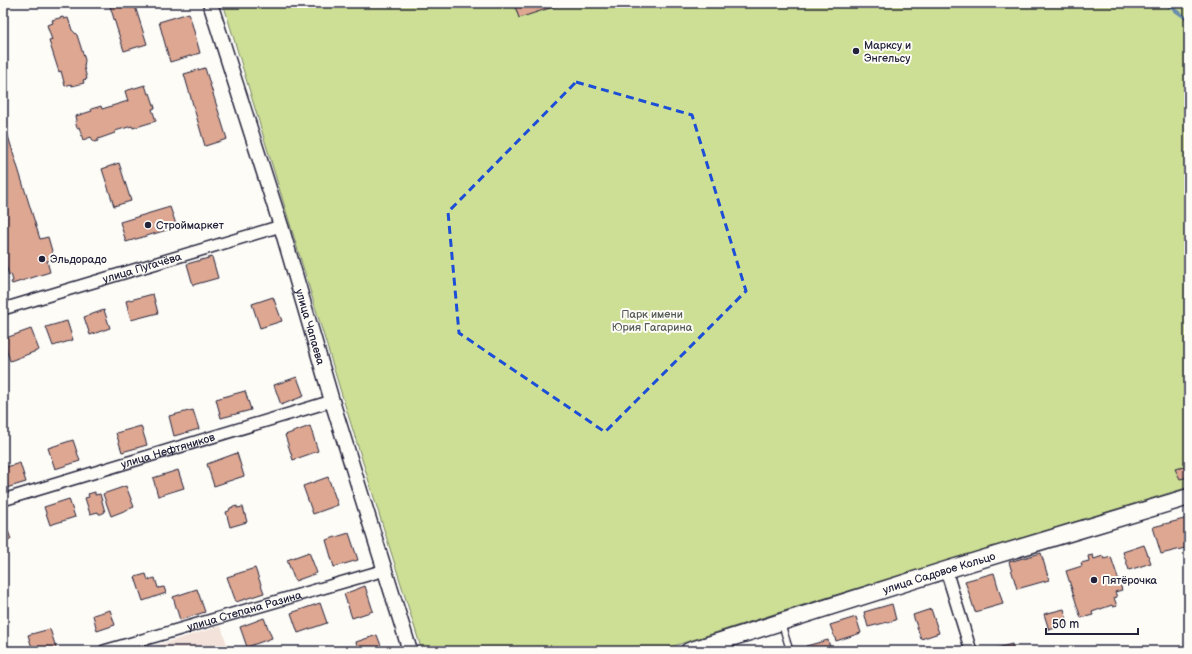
<svg xmlns="http://www.w3.org/2000/svg" width="1192" height="654" viewBox="0 0 1192 654" font-family="'Balsamiq Sans',sans-serif">
	<rect width="100%" height="100%" fill="#fdfcf7"/>
	<filter id="ink" filterUnits="userSpaceOnUse"><feTurbulence type="fractalNoise" baseFrequency=".025" numOctaves="2"/><feDisplacementMap in="SourceGraphic" scale="8" xChannelSelector="R" yChannelSelector="G"/><feConvolveMatrix kernelMatrix="1 2 1 2 8 2 1 2 1" color-interpolation-filters="sRGB"/></filter>
	<g filter="url(#ink)">
		<!-- built -->
		<polygon fill="#f3e2d9" points="221,626 229,651 138,651"/>
		<!-- green -->
		<polygon fill="#ccdf94" stroke="#778068" points="223,3 1189,3 1189,487 793,608 658,651 422,651 340,389"/>
		<g fill="none" stroke-linecap="round" stroke-linejoin="round">
			<!-- stream -->
			<polyline stroke="#6a8dae" stroke-width="3.5" points="1165,3 1189,20"/>
		</g>
		<!-- building -->
		<g fill="#dda792" stroke="#22223b">
			<polygon points="109,3 134,3 147,44 124,51"/>
			<polygon points="514,3 565,3 519,18"/>
			<polygon points="189,13 200,53 170,62 159,22"/>
			<polygon points="63,17 64,19 68,18 72,30 77,35 85,60 84,67 87,79 83,80 84,83 72,86 71,84 65,86 61,71 59,72 49,41 52,40 47,25 53,23 52,20"/>
			<polygon points="205,68 227,139 205,146 184,74"/>
			<polygon points="145,85 148,94 150,93 155,108 152,109 156,121 133,128 132,126 115,131 115,133 98,139 98,141 94,142 91,137 83,140 79,127 77,128 75,121 77,121 76,116 92,111 91,109 98,107 101,106 102,109 128,101 125,91"/>
			<polygon points="3,120 40,239 48,237 54,258 47,261 50,272 12,284 11,282 13,281 11,274 9,275 3,257 3,240 6,239 3,228"/>
			<polygon points="119,163 131,201 114,206 102,169"/>
			<polygon points="170,207 177,227 126,242 120,222"/>
			<polygon points="212,257 218,278 193,285 187,264"/>
			<polygon points="153,294 158,313 131,320 126,301"/>
			<polygon points="273,297 282,321 260,328 252,304"/>
			<polygon points="104,310 110,328 90,335 84,317"/>
			<polygon points="67,321 73,340 53,346 46,327"/>
			<polygon points="31,329 39,350 10,361 3,339"/>
			<polygon points="297,377 304,396 281,405 274,385"/>
			<polygon points="245,391 251,410 221,418 216,399"/>
			<polygon points="193,410 199,429 174,436 169,416"/>
			<polygon points="141,426 147,445 122,452 116,433"/>
			<polygon points="310,426 318,451 293,460 285,435"/>
			<polygon points="73,440 80,461 55,469 48,448"/>
			<polygon points="237,453 244,476 214,486 207,464"/>
			<polygon points="20,463 26,482 3,489 3,468"/>
			<polygon points="1189,466 1189,477 1180,479 1175,469"/>
			<polygon points="178,470 184,488 158,496 153,478"/>
			<polygon points="328,477 338,505 313,514 303,486"/>
			<polygon points="126,486 134,507 111,516 103,494"/>
			<polygon points="95,492 95,495 100,494 105,512 101,514 99,514 98,512 90,514 85,498 89,497 88,494"/>
			<polygon points="69,499 75,517 50,525 44,507"/>
			<polygon points="237,506 237,508 243,507 247,522 230,527 226,512 229,511 230,508"/>
			<polygon points="3,518 11,539 3,542"/>
			<polygon points="1188,518 1189,547 1161,554 1153,527"/>
			<polygon points="349,533 358,560 334,567 326,540"/>
			<polygon points="1144,545 1151,563 1129,570 1123,552"/>
			<polygon points="309,552 317,573 295,581 287,560"/>
			<polygon points="1041,553 1049,580 1017,589 1009,562"/>
			<polygon points="1093,555 1094,559 1103,556 1104,559 1111,557 1122,590 1115,592 1117,597 1114,598 1117,606 1113,607 1112,605 1092,612 1093,615 1081,618 1066,571 1082,566 1081,563 1089,561 1088,556"/>
			<polygon points="255,568 264,593 236,602 227,577"/>
			<polygon points="994,573 1003,604 975,612 965,581"/>
			<polygon points="146,574 148,580 155,578 158,588 164,587 166,593 143,601 135,577"/>
			<polygon points="365,586 373,611 352,618 344,594"/>
			<polygon points="197,589 205,612 180,620 173,597"/>
			<polygon points="320,603 327,623 298,633 291,613"/>
			<polygon points="892,604 896,620 868,627 864,612"/>
			<polygon points="931,609 939,633 921,639 913,615"/>
			<polygon points="1064,609 1068,624 1049,630 1044,614"/>
			<polygon points="110,610 115,625 97,631 93,615"/>
			<polygon points="856,617 861,633 836,641 830,625"/>
			<polygon points="264,618 272,638 247,647 240,627"/>
			<polygon points="50,629 57,651 33,651 28,635"/>
			<polygon points="377,635 383,651 359,651 356,642"/>
			<polygon points="828,640 831,651 807,651 806,646"/>
			<polygon points="1012,644 1013,651 995,651 994,649"/>
			<polygon points="9,646 10,651 3,651 3,647"/>
		</g>
		<g fill="none" stroke-linecap="round" stroke-linejoin="round">
			<defs>
				<polyline id="service" points="781,622 790,651"/>
				<g id="minor">
					<path id="s1" d="M 3,309 L 281,226"/>
					<path id="s2" d="M 3,500 L 332,401"/>
					<polyline points="946,570 971,651"/>
					<path id="s3" d="M 104,651 L 385,570"/>
				</g>
				<g id="tertiary">
					<path id="s4" d="M 210,3 L 281,226 L 332,401 L 410,651"/>
				</g>
				<g id="secondary">
					<path id="s5" d="M 689,651 L 946,570 L 1189,497"/>
				</g>
			</defs>
			<!-- service casing -->
			<use href="#service" stroke="#22223b" stroke-width="8"/>
			<!-- minor casing -->
			<use href="#minor" stroke="#22223b" stroke-width="14"/>
			<!-- tertiary casing -->
			<use href="#tertiary" stroke="#22223b" stroke-width="17"/>
			<!-- secondary casing -->
			<use href="#secondary" stroke="#22223b" stroke-width="19"/>
			<!-- service -->
			<use href="#service" stroke="#fdfcf7" stroke-width="5.5"/>
			<!-- minor -->
			<use href="#minor" stroke="#fdfcf7" stroke-width="11"/>
			<!-- tertiary -->
			<use href="#tertiary" stroke="#fdfcf7" stroke-width="14"/>
			<!-- secondary -->
			<use href="#secondary" stroke="#fdfcf7" stroke-width="16"/>
		</g>
	</g>
	<!-- marked area -->
	<path fill="none" stroke="#1d4ed8" stroke-width="3" stroke-dasharray="8 5" stroke-linejoin="round" d="M 576,82 L 692,115 L 746,291 L 605,432 L 459,333 L 448,212 Z"/>
	<!-- markers -->
	<g fill="#22223b" stroke="#fdfcf7" stroke-width="1.5">
		<circle cx="856" cy="51" r="4"/>
		<circle cx="148" cy="225" r="4"/>
		<circle cx="42" cy="259" r="4"/>
		<circle cx="1094" cy="580" r="4"/>
	</g>
	<g text-anchor="middle" dominant-baseline="central" stroke-width="4" stroke-linejoin="round" paint-order="stroke">
		<!-- poi labels -->
		<g font-size="11" fill="#22223b" stroke="#fdfcf7" text-anchor="start">
			<text x="864" y="45">Марксу и<tspan x="864" dy="13">Энгельсу</tspan></text>
			<text x="156" y="225">Строймаркет</text>
			<text x="50" y="259">Эльдорадо</text>
			<text x="1102" y="580">Пятёрочка</text>
		</g>
		<!-- street labels -->
		<g font-size="11" fill="#22223b" stroke="#fdfcf7">
			<text stroke="none"><textPath href="#s1" startOffset="145">улица Пугачёва</textPath></text>
			<text stroke="none"><textPath href="#s4" startOffset="339">улица Чапаева</textPath></text>
			<text stroke="none"><textPath href="#s2" startOffset="172">улица Нефтяников</textPath></text>
			<text stroke="none"><textPath href="#s5" startOffset="262">улица Садовое Кольцо</textPath></text>
			<text stroke="none"><textPath href="#s3" startOffset="146">улица Степана Разина</textPath></text>
		</g>
		<!-- park labels -->
		<g font-size="11" fill="#555b56" stroke="#fdfcf7">
			<text x="652" y="314">Парк имени<tspan x="652" dy="13">Юрия Гагарина</tspan></text>
		</g>
	</g>
	<!-- margin -->
	<rect width="1192" height="654" fill="none" stroke="#fdfcf7" stroke-width="16"/>
	<rect x="8" y="8" width="1176" height="638" fill="none" stroke="#22223b" stroke-width="1.5" filter="url(#ink)"/>
	<!-- scale -->
	<path d="M1046 628v6h92v-6" fill="none" stroke="#22223b" stroke-width="2"/>
	<text x="1052" y="628" font-size="12" fill="#22223b" stroke="#fdfcf7" stroke-width="3" paint-order="stroke">50 m</text>
</svg>
